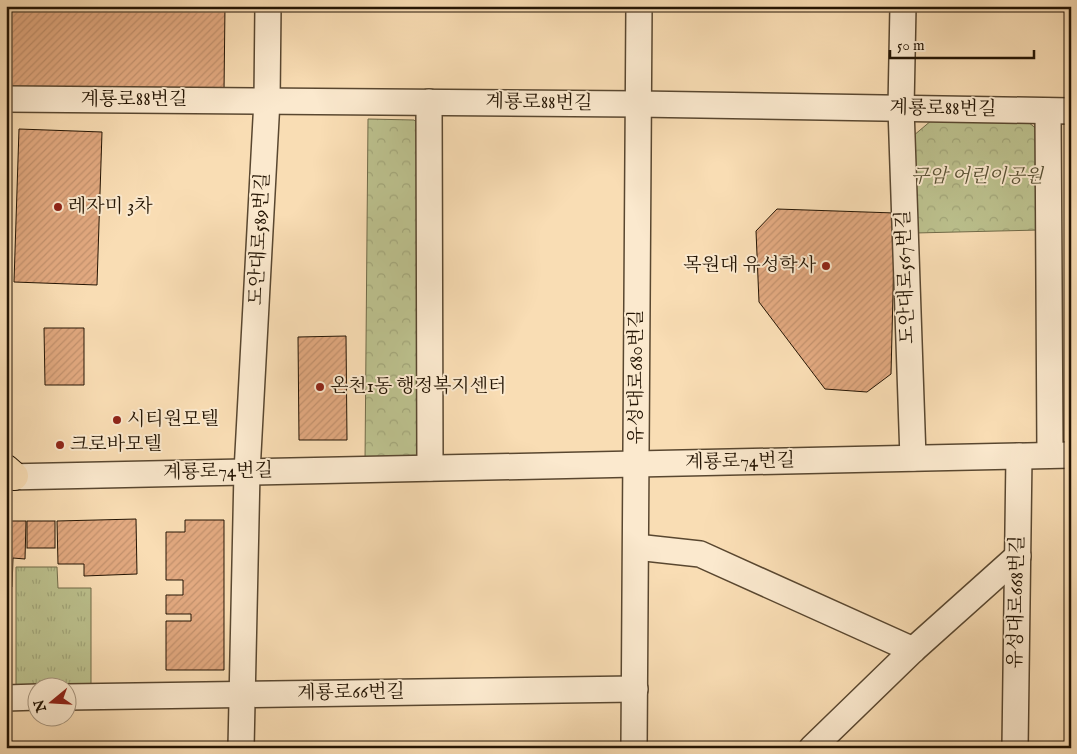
<svg xmlns="http://www.w3.org/2000/svg" width="1077" height="754" viewBox="0 0 1077 754" font-family="'IM FELL English','Noto Serif KR',serif">
	<defs>
		<pattern id="grass-tufts" width="24" height="20" patternUnits="userSpaceOnUse" patternTransform="scale(1.25)"><rect width="24" height="20" fill="#bcc18e"/><path d="M3 7l-1-3M5 7V3M7 7l1-3M15 17l-1-3M17 17v-4M19 17l1-3" fill="none" stroke="#a1a579"/></pattern>
		<pattern id="park-crowns" width="20" height="18" patternUnits="userSpaceOnUse" patternTransform="scale(1.25)"><rect width="20" height="18" fill="#bcc18e"/><path d="M2 6a3 3 0 1 1 6 0M12 15a3 3 0 1 1 6 0" fill="none" stroke="#a1a579"/></pattern>
		<pattern id="building-hatch" width="6" height="6" patternUnits="userSpaceOnUse" patternTransform="scale(1.25)"><rect width="6" height="6" fill="#e2a980"/><path d="M-1 1l2-2M0 6l6-6M5 7l2-2" fill="none" stroke="#c2916d"/></pattern>
	</defs>
	<rect width="100%" height="100%" fill="#f9ddb4"/>
	<filter id="stains"><feTurbulence type="fractalNoise" baseFrequency=".004" numOctaves="4"/><feColorMatrix values="0 0 0 0 .2 0 0 0 0 .09 0 0 0 0 .02 0 0 0 .5 -.17"/></filter>
	<radialGradient id="worn" r=".72"><stop offset=".6" stop-color="#630" stop-opacity="0"/><stop offset="1" stop-color="#630" stop-opacity=".3"/></radialGradient>
	<!-- grass -->
	<polygon fill="url(#grass-tufts)" stroke="#706b49" points="16,567 57,567 58,588 91,588 91,686 16,685"/>
	<!-- park -->
	<g fill="url(#park-crowns)" stroke="#706b49">
		<polygon points="368,119 414,120 426,130 423,461 365,461"/>
		<polygon points="932,120 1028,122 1038,130 1040,230 915,233 913,136"/>
	</g>
	<!-- building -->
	<g fill="url(#building-hatch)" stroke="#241504">
		<polygon points="10,6 225,6 224,91 8,88"/>
		<polygon points="19,129 102,132 97,285 14,282"/>
		<polygon points="777,209 895,213 891,374 867,392 825,389 759,302 756,231"/>
		<polygon points="44,328 84,328 84,385 45,385"/>
		<polygon points="346,336 347,440 299,440 298,337"/>
		<polygon points="136,519 137,574 84,576 84,564 58,564 57,521"/>
		<polygon points="185,520 224,520 224,670 166,670 166,621 191,621 191,614 166,614 166,595 183,595 183,580 166,580 166,532 185,532"/>
		<polygon points="6,521 26,521 25,559 13,558 12,587 6,587"/>
		<rect x="27" y="521" width="28" height="27"/>
		<rect x="6" y="589" width="5" height="35"/>
	</g>
	<g fill="none" stroke-linecap="round" stroke-linejoin="round">
		<defs>
			<g id="minor">
				<polyline points="903,6 901,108 913,458"/>
				<polyline points="6,99 638,104 1071,111"/>
				<polyline points="429,102 430,468"/>
				<polyline points="1048,111 1050,455"/>
				<polyline points="6,477 1071,455"/>
				<polyline points="636,547 700,554 913,650"/>
				<polyline points="68,697 635,689"/>
				<polyline points="6,698 38,697"/>
				<polyline points="241,748 247,472 267,100 268,6"/>
				<polyline points="634,748 639,6"/>
				<polyline points="812,748 913,650 1018,556"/>
				<polyline points="1015,748 1019,456"/>
			</g>
			<polyline id="major" points="6,469 14,476"/>
		</defs>
		<!-- minor casing -->
		<use href="#minor" stroke="#594730" stroke-width="28"/>
		<!-- major casing -->
		<use href="#major" stroke="#241504" stroke-width="30"/>
		<!-- minor -->
		<use href="#minor" stroke="#fbe9ce" stroke-width="25"/>
		<!-- major -->
		<use href="#major" stroke="#f9ddb4" stroke-width="28"/>
	</g>
	<!-- markers -->
	<g fill="#8f2418" stroke="#fbe9ce" stroke-width="2">
		<circle cx="58" cy="207" r="5"/>
		<circle cx="826" cy="266" r="5"/>
		<circle cx="320" cy="387" r="5"/>
		<circle cx="117" cy="420" r="5"/>
		<circle cx="60" cy="445" r="5"/>
	</g>
	<g text-anchor="middle" dominant-baseline="central" stroke-width="4" stroke-linejoin="round" paint-order="stroke">
		<!-- street labels -->
		<g font-size="19" fill="#241504" stroke="#fbe9ce">
			<text x="134" y="100">계룡로88번길</text>
			<text transform="translate(539 103) rotate(1)">계룡로88번길</text>
			<text transform="translate(943 109) rotate(1)">계룡로88번길</text>
			<text transform="translate(260 239) rotate(-87)">도안대로589번길</text>
			<text transform="translate(906 277) rotate(-92)">도안대로567번길</text>
			<text transform="translate(637 377) rotate(-90)">유성대로680번길</text>
			<text transform="translate(740 462) rotate(-1)">계룡로74번길</text>
			<text transform="translate(218 472) rotate(-1)">계룡로74번길</text>
			<text transform="translate(1017 602) rotate(-89)">유성대로668번길</text>
			<text transform="translate(351 693) rotate(-1)">계룡로66번길</text>
		</g>
		<!-- park labels -->
		<g font-size="19" font-style="italic" fill="#595134" stroke="#fbe9ce">
			<text x="977" y="177">구암 어린이공원</text>
		</g>
		<!-- poi labels -->
		<g font-size="19" fill="#241504" stroke="#fbe9ce" text-anchor="start">
			<text x="68" y="207">레자미 3차</text>
			<text x="816" y="266" text-anchor="end">목원대 유성학사</text>
			<text x="330" y="387">온천1동 행정복지센터</text>
			<text x="127" y="420">시티원모텔</text>
			<text x="70" y="445">크로바모텔</text>
		</g>
	</g>
	<!-- margin -->
	<rect width="1077" height="754" fill="none" stroke="#f9ddb4" stroke-width="25"/>
	<rect x="8" y="8" width="1062" height="739" fill="none" stroke="#241504" stroke-width="2.5"/>
	<rect x="12" y="12" width="1052" height="729" fill="none" stroke="#241504"/>
	<!-- north arrow -->
	<g transform="translate(52 702) rotate(252)"><circle r="24" fill="#fbe9ce" stroke="#a5947d"/>
	<path d="M0-4L9 19L0 12L-9 19Z" fill="#8f2418"/>
	<text y="-8" font-size="14" font-weight="bold" text-anchor="middle" fill="#241504">N</text>
	</g>
	<!-- scale -->
	<path d="M890 50v8h144v-8" fill="none" stroke="#241504" stroke-width="2.5"/>
	<text x="897" y="50" font-size="15" fill="#241504" stroke="#fbe9ce" stroke-width="4" paint-order="stroke">50 m</text>
	<rect width="100%" height="100%" filter="url(#stains)"/>
	<rect width="100%" height="100%" fill="url(#worn)"/>
</svg>
